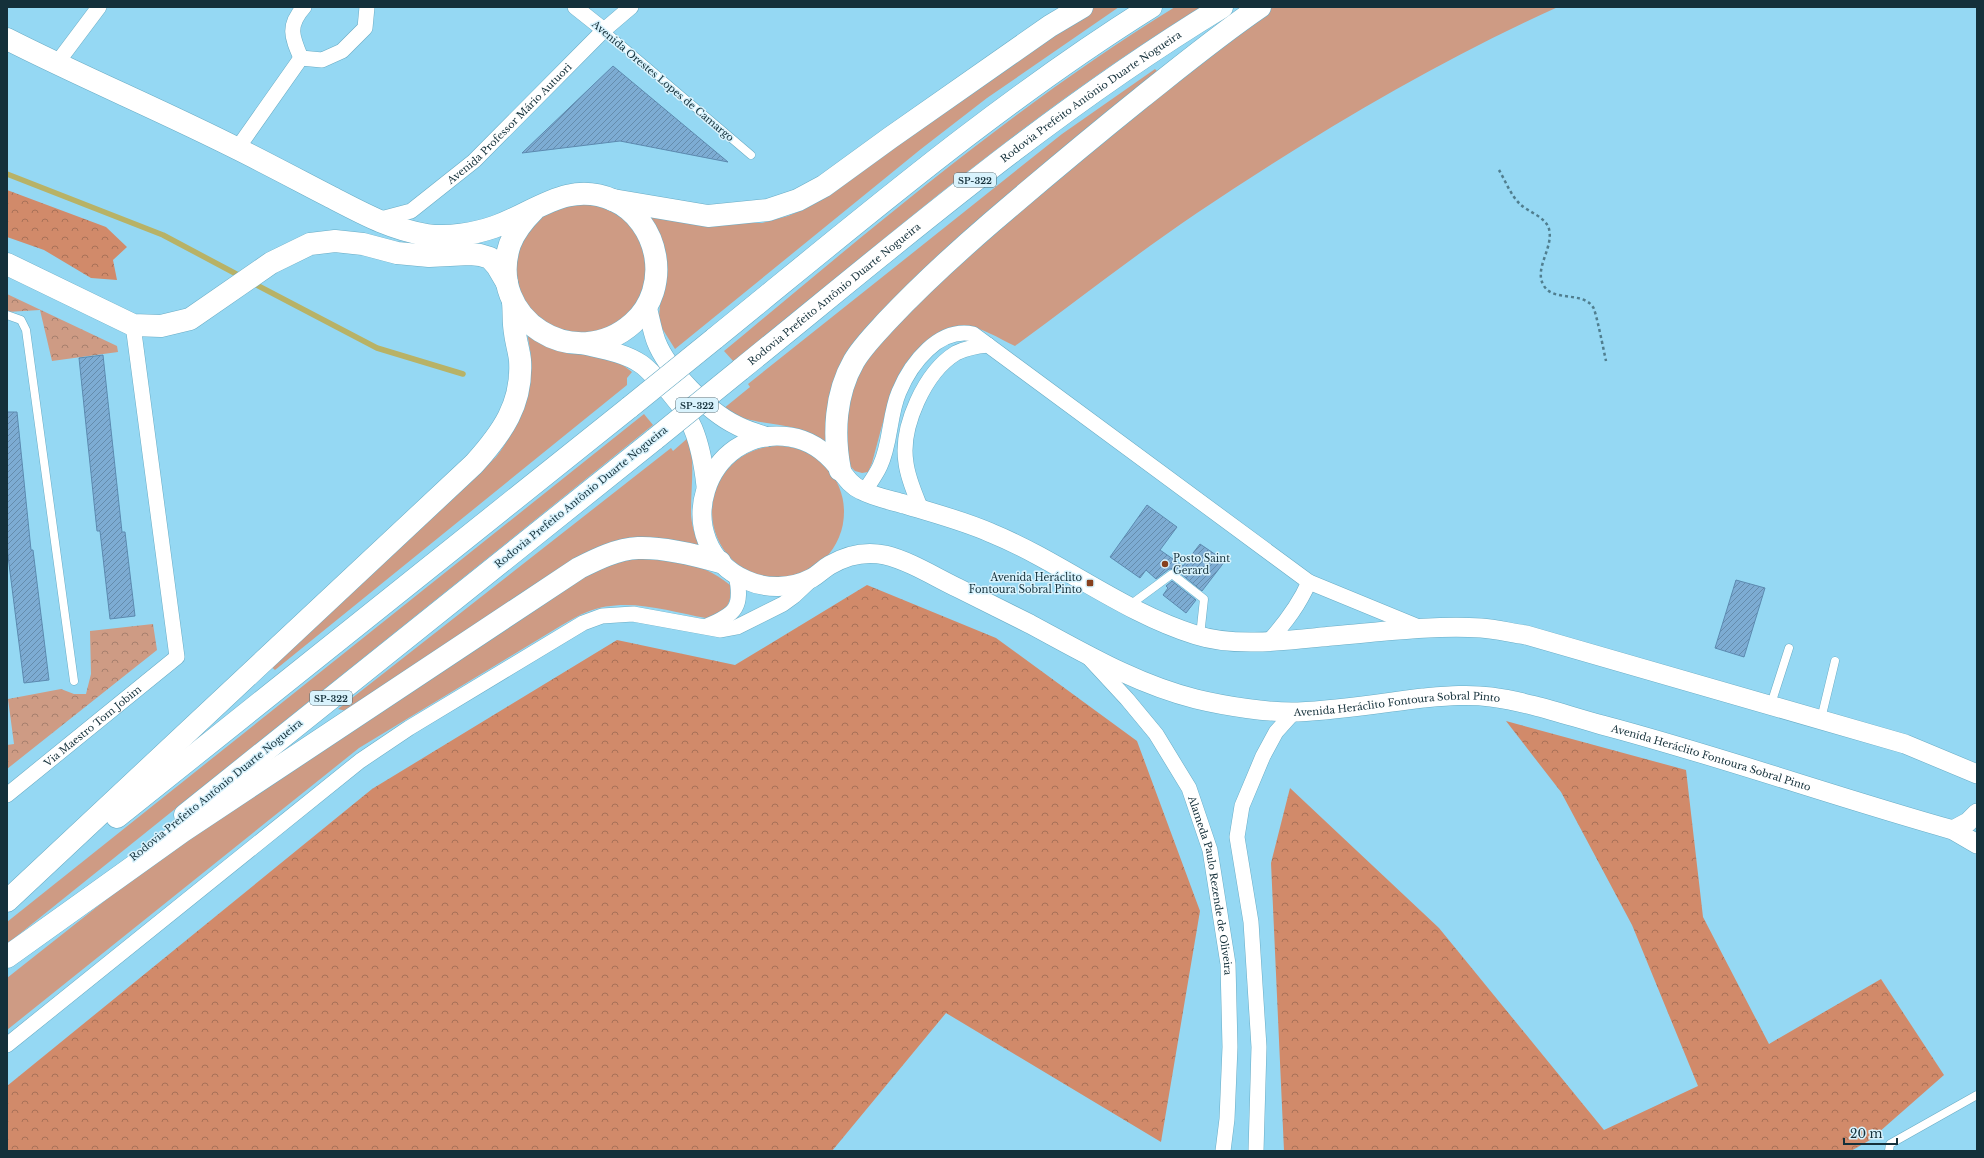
<svg xmlns="http://www.w3.org/2000/svg" width="1984" height="1158" viewBox="0 0 1984 1158" font-family="'Libre Baskerville',serif">
	<defs>
		<pattern id="forest-crowns" width="20" height="18" patternUnits="userSpaceOnUse"><rect width="20" height="18" fill="#d18a6a"/><path d="M2 6a3 3 0 1 1 6 0M12 15a3 3 0 1 1 6 0" fill="none" stroke="#a87158"/></pattern>
		<pattern id="park-crowns" width="20" height="18" patternUnits="userSpaceOnUse"><rect width="20" height="18" fill="#ce9b84"/><path d="M2 6a3 3 0 1 1 6 0M12 15a3 3 0 1 1 6 0" fill="none" stroke="#a67f6d"/></pattern>
		<pattern id="building-hatch" width="6" height="6" patternUnits="userSpaceOnUse"><rect width="6" height="6" fill="#7dacd3"/><path d="M-1 1l2-2M0 6l6-6M5 7l2-2" fill="none" stroke="#658cac"/></pattern>
	</defs>
	<rect width="100%" height="100%" fill="#95d8f3"/>
	<!-- grass -->
	<g fill="#ce9b84">
		<polygon points="1093,7 1119,7 987,98 921,149 675,349 660,325 659,316 664,263 645,214 740,223 762,223 788,216 807,208 831,194 978,87"/>
		<path d="M 1175,7 L 1201,7 C 1034,109 885,238 734,362 L 724,351 C 870,230 1014,106 1175,7 Z"/>
		<path d="M 1273,7 L 1558,7 C 1432,64 1312,136 1197,213 C 1135,255 1075,302 1015,346 C 998,338 979,325 961,326 C 939,326 907,356 899,375 C 887,403 880,434 872,463 L 868,472 L 862,473 L 855,471 L 850,466 L 844,442 L 845,423 L 856,378 L 866,360 L 886,335 L 939,284 L 1055,179 Z"/>
		<path d="M 1155,69 L 1159,73 L 880,314 L 826,443 C 816,437 806,431 795,428 C 770,422 745,423 723,409 L 750,387 L 748,384 L 1062,134 Z"/>
		<circle cx="581" cy="268" r="66"/>
		<path d="M 527,333 L 620,363 L 632,372 L 627,378 L 627,385 L 275,670 L 270,666 L 496,457 C 516,430 530,401 531,367 C 532,356 529,344 527,333 Z"/>
		<polygon points="644,414 653,425 7,944 7,922"/>
		<path d="M 689,437 C 695,463 691,486 691,512 C 691,524 695,535 699,546 L 641,539 L 346,711 L 338,709 L 671,448 L 673,451 Z"/>
		<circle cx="778" cy="512" r="66"/>
		<path d="M 627,556 C 665,560 699,559 730,585 C 733,605 724,614 706,618 C 668,611 625,596 587,612 C 579,615 571,620 562,625 L 359,748 L 7,1030 L 7,978 L 169,850 L 597,567 Z"/>
	</g>
	<!-- forest -->
	<g fill="url(#forest-crowns)">
		<polygon points="7,190 106,227 127,247 113,260 117,280 91,278 44,250 7,237"/>
		<polygon points="867,585 996,638 1137,741 1200,911 1161,1142 946,1013 832,1151 7,1151 7,1086 372,789 617,640 735,665"/>
		<polygon points="1506,721 1686,770 1703,917 1769,1044 1881,979 1944,1075 1870,1140 1851,1151 1284,1151 1271,863 1290,788 1439,928 1604,1130 1698,1086 1632,925 1561,792"/>
	</g>
	<!-- park -->
	<g fill="url(#park-crowns)">
		<polygon points="7,294 117,346 118,352 52,361 40,310 7,312"/>
		<polygon points="153,624 157,650 7,769 7,745 14,744 8,699 61,689 74,694 86,694 91,674 90,631"/>
	</g>
	<g fill="none" stroke-linecap="round" stroke-linejoin="round">
		<!-- stream -->
		<g stroke="#b8b266" stroke-width="5.5">
			<polyline points="7,174 163,235 242,277"/>
			<polyline points="251,282 377,348 463,374"/>
		</g>
	</g>
	<!-- building -->
	<g fill="url(#building-hatch)" stroke="#5c8ab0">
		<polygon points="613,66 728,162 620,141 522,153"/>
		<polygon points="103,355 122,532 125,532 135,616 110,619 100,531 97,531 79,358"/>
		<polygon points="7,412 17,412 31,550 33,550 49,680 24,683 7,548"/>
		<polygon points="1147,505 1177,527 1160,550 1183,566 1200,544 1225,561 1202,591 1175,569 1169,569 1156,579 1146,570 1140,578 1110,557"/>
		<polygon points="1736,580 1765,588 1744,657 1715,648"/>
		<polygon points="1172,581 1196,600 1186,613 1163,595 1168,588 1166,586"/>
	</g>
	<g fill="none" stroke-linecap="round" stroke-linejoin="round">
		<defs>
			<g id="service">
				<polyline points="604,30 751,155"/>
				<polyline points="7,315 21,320 26,330 74,681"/>
				<polyline points="1130,605 1172,574 1204,599 1200,636"/>
				<polyline points="1771,704 1789,648"/>
				<polyline points="1821,719 1835,661"/>
				<polyline points="1889,1151 1890,1144 1977,1095"/>
			</g>
			<g id="minor">
				<polyline points="575,7 604,30"/>
				<polyline points="301,58 322,60 342,51 365,28 367,7"/>
				<path d="M 301,58 C 292,37 287,26 304,7"/>
				<polyline points="57,63 99,7"/>
				<polyline points="237,149 301,58"/>
				<path id="s1" d="M 377,220 L 411,211 L 474,161 L 604,30 L 631,7"/>
				<path d="M 864,492 C 869,484 876,475 880,466 C 891,443 889,415 899,392 C 911,363 939,327 973,334 L 1309,582 L 1421,628"/>
				<path d="M 921,509 C 915,494 908,479 906,463 C 900,427 925,372 956,353 C 966,348 977,346 988,345"/>
				<path d="M 707,626 C 736,614 743,607 736,575"/>
				<path d="M 1269,641 C 1286,622 1299,605 1309,582"/>
				<path id="s2" d="M 1089,658 L 1127,699 L 1156,734 L 1189,788 L 1210,850 L 1228,964 L 1230,1047 L 1227,1119 L 1223,1151"/>
				<path id="s3" d="M 7,795 L 177,657 L 133,325"/>
				<polyline points="7,1045 360,761 409,728 583,623 602,616 633,614 721,630 737,627 783,604 794,596 811,580"/>
				<polyline points="1256,1151 1259,1047 1251,922 1237,837 1242,806 1263,756 1276,732 1294,712"/>
			</g>
			<g id="tertiary">
				<path d="M 647,306 C 650,318 652,330 656,341 C 667,370 709,412 736,425 C 745,430 757,433 767,437"/>
				<path d="M 580,344 C 600,349 623,352 641,364 C 647,368 653,375 658,380 C 692,412 701,441 706,486"/>
				<path id="s4" d="M 1977,774 L 1905,744 L 1526,635 C 1511,633 1496,629 1481,628 C 1432,625 1381,632 1332,636 C 1290,640 1236,648 1196,635 C 1122,612 1062,562 991,533 C 964,521 933,513 904,504 C 890,500 874,497 861,490 C 850,485 845,476 837,466 C 825,451 809,440 790,437 C 704,424 666,544 746,580 C 766,589 791,589 812,578 C 819,574 823,569 830,565 C 847,555 866,551 885,555 C 910,561 935,577 958,588 C 982,600 1006,612 1030,624 C 1084,653 1136,684 1196,699 C 1225,706 1269,713 1298,712 C 1340,710 1382,703 1423,698 C 1447,696 1468,694 1491,697 C 1529,702 1566,715 1602,725 C 1720,756 1835,797 1953,830 L 1977,844"/>
				<polyline points="1953,830 1968,822 1977,813"/>
			</g>
			<g id="secondary">
				<path d="M 7,39 C 84,78 163,111 240,150 C 270,165 300,181 329,196 C 362,213 390,229 427,235 C 448,238 474,234 494,227 C 535,213 567,180 613,200 C 660,221 672,288 633,323 C 575,375 485,319 510,244 C 515,231 524,220 534,210"/>
				<polyline points="7,264 133,325 161,326 190,319 271,263 310,244 335,241 363,244 397,253 429,256 470,254 480,255 490,258 497,266 507,283"/>
			</g>
			<g id="motorway">
				<polyline points="613,200 708,216 768,210 798,200 824,186 890,138 1050,26 1082,7"/>
				<path d="M 714,339 C 856,224 996,104 1151,7"/>
				<path id="s5" d="M 740,370 C 896,244 1049,112 1222,7"/>
				<path d="M 840,470 C 833,434 835,394 854,361 C 862,347 876,333 887,321 C 920,286 956,253 992,222 C 1041,180 1090,139 1141,98 C 1180,67 1219,35 1260,7"/>
				<polyline points="185,815 655,439"/>
				<polyline points="117,817 630,407"/>
				<path d="M 7,901 L 474,464 C 502,433 523,404 520,360 C 519,351 516,342 515,333 C 513,323 514,312 513,302"/>
				<path d="M 7,957 L 183,831 L 579,568 C 597,559 617,549 638,548 C 663,547 696,555 720,562"/>
			</g>
		</defs>
		<!-- service casing -->
		<use href="#service" stroke="#69acc5" stroke-width="9"/>
		<!-- minor casing -->
		<use href="#minor" stroke="#69acc5" stroke-width="16"/>
		<!-- tertiary casing -->
		<use href="#tertiary" stroke="#69acc5" stroke-width="20"/>
		<!-- secondary casing -->
		<use href="#secondary" stroke="#69acc5" stroke-width="23"/>
		<!-- motorway casing -->
		<use href="#motorway" stroke="#69acc5" stroke-width="23"/>
		<!-- path -->
		<path stroke="#507e8f" stroke-width="2.5" stroke-dasharray="3 3" stroke-linecap="butt" d="M 1499,170 C 1505,180 1511,196 1520,204 C 1528,212 1546,217 1549,229 C 1554,248 1533,269 1544,286 C 1554,302 1582,291 1593,307 C 1596,311 1604,352 1606,361"/>
		<!-- service -->
		<use href="#service" stroke="#fff" stroke-width="8"/>
		<!-- minor -->
		<use href="#minor" stroke="#fff" stroke-width="15"/>
		<!-- tertiary -->
		<use href="#tertiary" stroke="#fff" stroke-width="19"/>
		<!-- secondary -->
		<use href="#secondary" stroke="#fff" stroke-width="22"/>
		<!-- motorway -->
		<use href="#motorway" stroke="#fff" stroke-width="22"/>
		<defs>
			<g id="motorway-bridge">
				<polyline points="630,407 714,339"/>
				<polyline points="655,439 740,370"/>
			</g>
		</defs>
		<!-- motorway-bridge casing -->
		<use href="#motorway-bridge" stroke="#69acc5" stroke-width="23" stroke-linecap="butt"/>
		<!-- motorway-bridge -->
		<use href="#motorway-bridge" stroke="#fff" stroke-width="22"/>
	</g>
	<!-- markers -->
	<g fill="#87401d" stroke="#d9f3fd" stroke-width="1.5">
		<circle cx="1165" cy="564" r="4"/>
		<rect x="1086" y="579" width="8" height="8" rx="2"/>
	</g>
	<g text-anchor="middle" dominant-baseline="central" stroke-width="3" stroke-linejoin="round" paint-order="stroke">
		<!-- shield labels -->
		<g fill="#d9f3fd" stroke="#4f6a74" stroke-width="1">
			<rect x="954" y="173" width="42" height="14" rx="3"/>
			<rect x="676" y="398" width="42" height="14" rx="3"/>
			<rect x="310" y="691" width="42" height="14" rx="3"/>
		</g>
		<g font-size="9" font-weight="bold" fill="#14303a">
			<text x="975" y="180">SP-322</text>
			<text x="697" y="405">SP-322</text>
			<text x="331" y="698">SP-322</text>
		</g>
		<!-- street labels -->
		<g font-size="10" fill="#14303a" stroke="#d9f3fd">
			<text transform="translate(663 81) rotate(40)">Avenida Orestes Lopes de Camargo</text>
			<text stroke="none"><textPath href="#s5" startOffset="445">Rodovia Prefeito Antônio Duarte Nogueira</textPath></text>
			<text stroke="none"><textPath href="#s1" startOffset="167">Avenida Professor Mário Autuori</textPath></text>
			<text stroke="none"><textPath href="#s5" startOffset="121">Rodovia Prefeito Antônio Duarte Nogueira</textPath></text>
			<text transform="translate(581 497) rotate(-39)">Rodovia Prefeito Antônio Duarte Nogueira</text>
			<text stroke="none"><textPath href="#s4" startOffset="2172">Avenida Heráclito Fontoura Sobral Pinto</textPath></text>
			<text stroke="none"><textPath href="#s3" startOffset="110">Via Maestro Tom Jobim</textPath></text>
			<text stroke="none"><textPath href="#s4" startOffset="2495">Avenida Heráclito Fontoura Sobral Pinto</textPath></text>
			<text transform="translate(216 790) rotate(-39)">Rodovia Prefeito Antônio Duarte Nogueira</text>
			<text stroke="none"><textPath href="#s2" startOffset="265">Alameda Paulo Rezende de Oliveira</textPath></text>
		</g>
		<!-- poi labels -->
		<g font-size="10" fill="#14303a" stroke="#d9f3fd" text-anchor="start">
			<text x="1173" y="558">Posto Saint<tspan x="1173" dy="12">Gerard</tspan></text>
			<text x="1082" y="577" text-anchor="end">Avenida Heráclito<tspan x="1082" dy="12">Fontoura Sobral Pinto</tspan></text>
		</g>
	</g>
	<!-- border -->
	<rect width="1984" height="1158" fill="none" stroke="#14303a" stroke-width="16"/>
	<!-- scale -->
	<path d="M1844 1138v6h53v-6" fill="none" stroke="#14303a" stroke-width="2"/>
	<text x="1850" y="1138" font-size="12" fill="#14303a" stroke="#d9f3fd" stroke-width="3" paint-order="stroke">20 m</text>
</svg>
